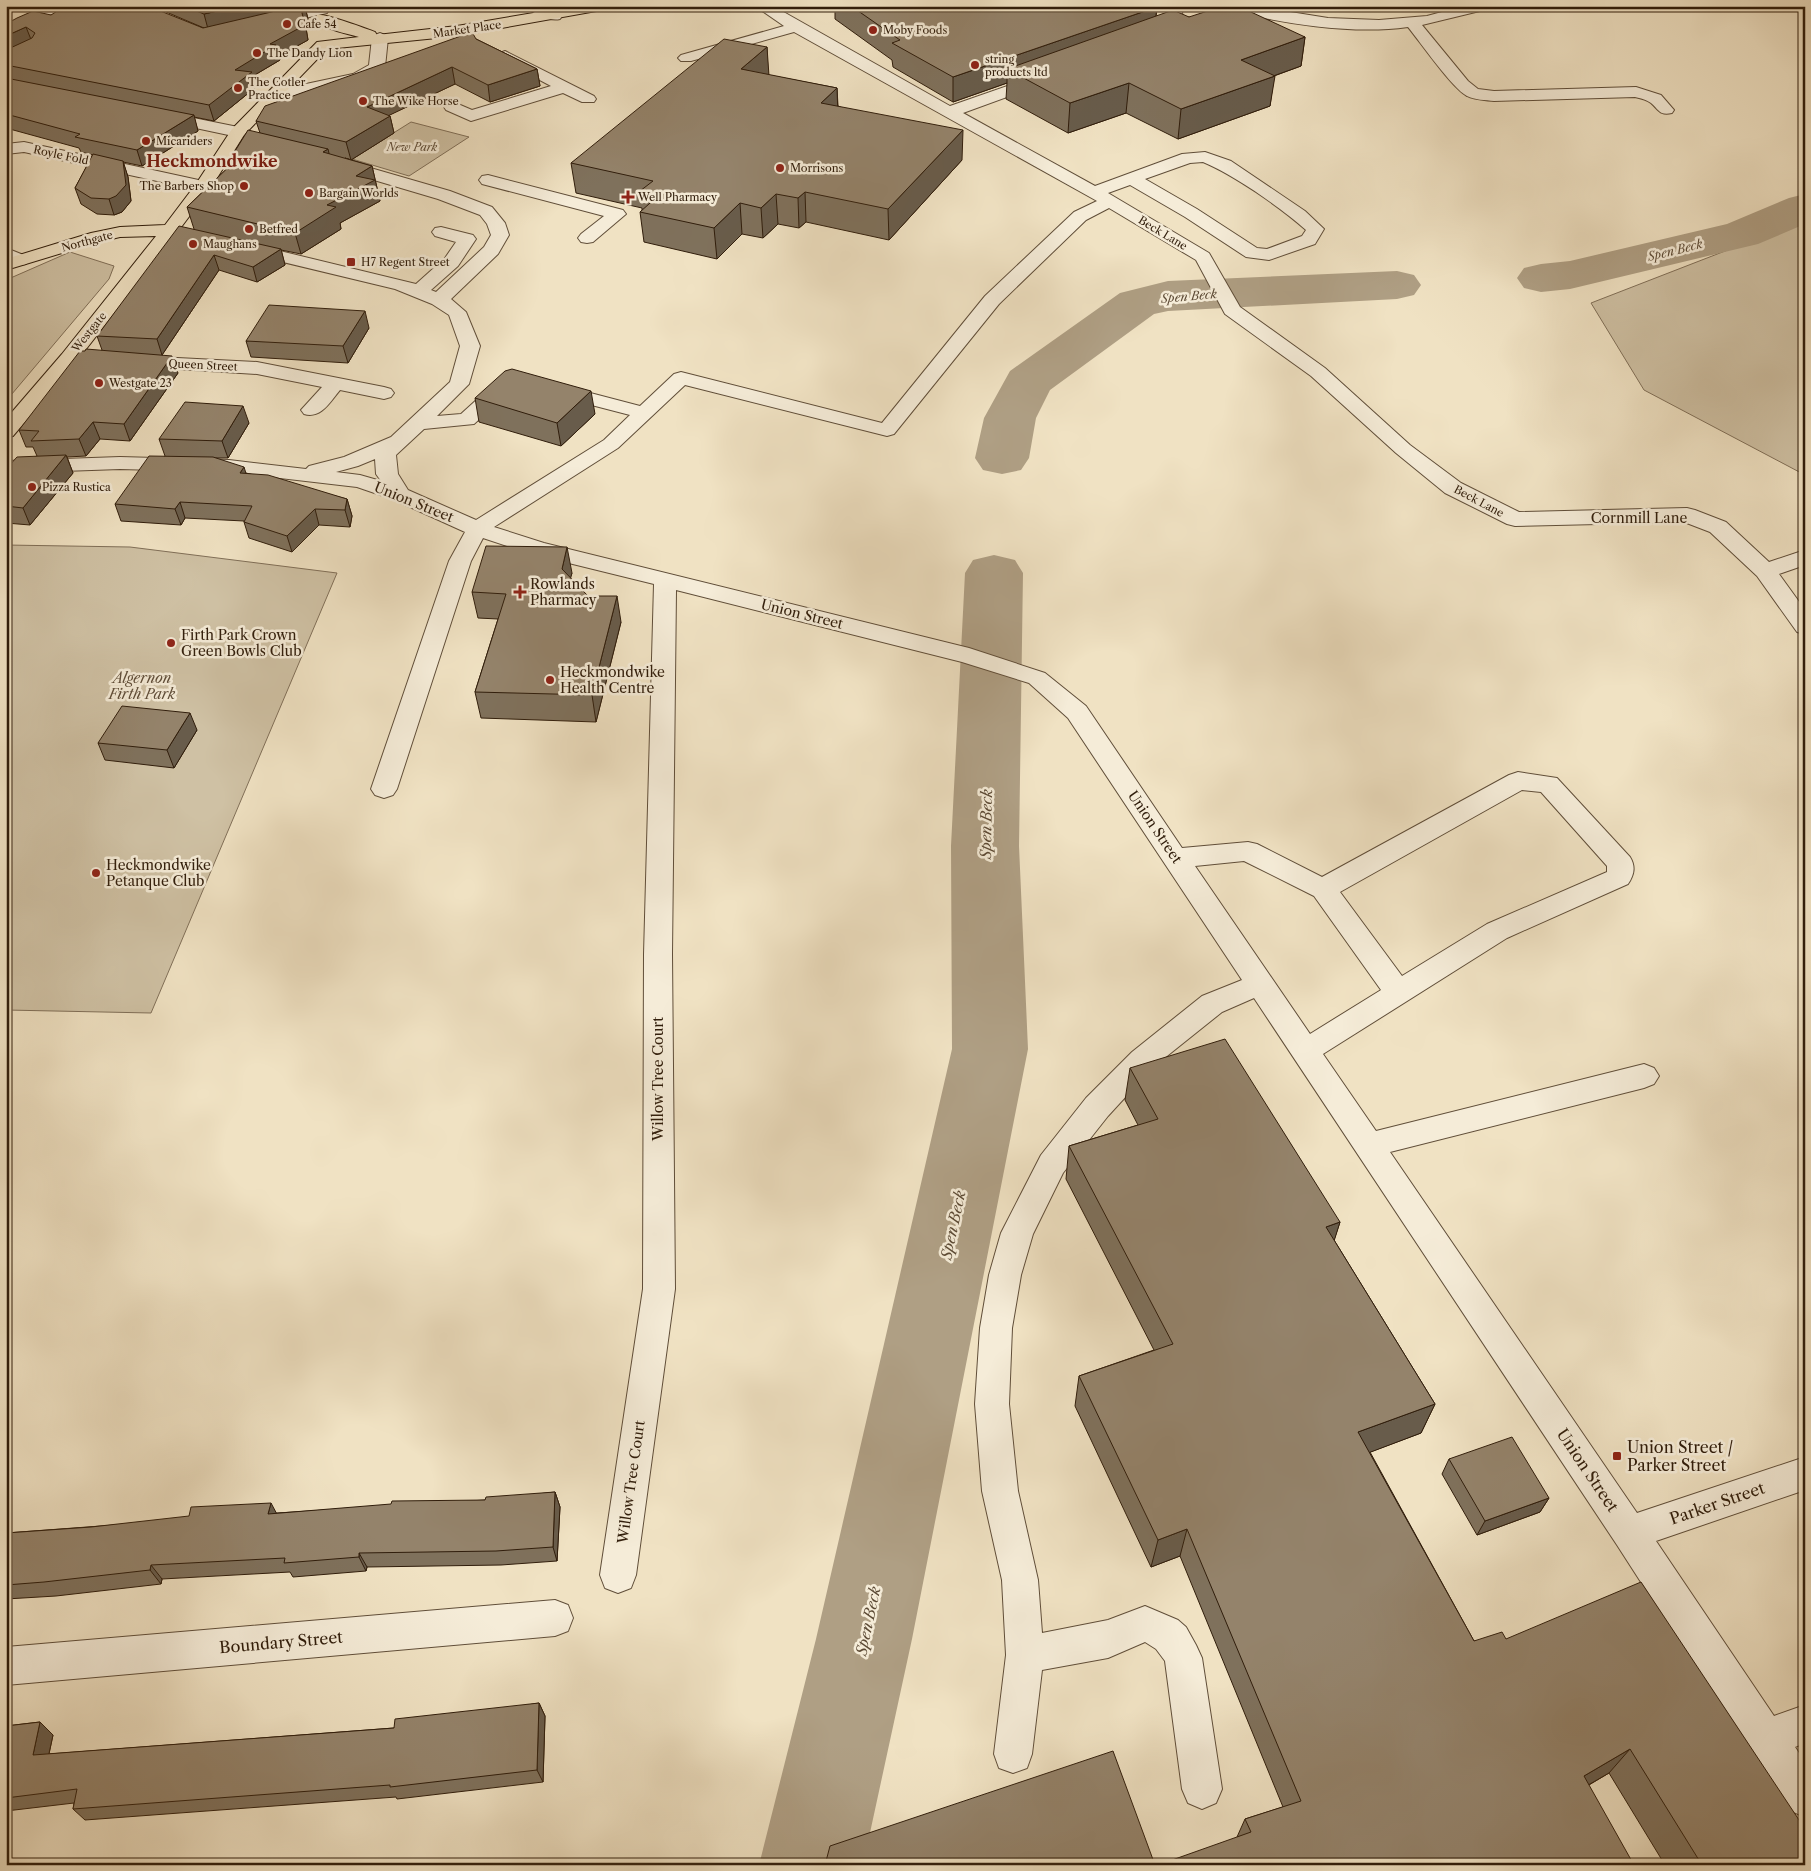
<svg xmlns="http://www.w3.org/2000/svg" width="1811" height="1871" viewBox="0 0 1811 1871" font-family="'Libre Caslon Text',serif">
	<rect width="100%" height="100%" fill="#f0e2c3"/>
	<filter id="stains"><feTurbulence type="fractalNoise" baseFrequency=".004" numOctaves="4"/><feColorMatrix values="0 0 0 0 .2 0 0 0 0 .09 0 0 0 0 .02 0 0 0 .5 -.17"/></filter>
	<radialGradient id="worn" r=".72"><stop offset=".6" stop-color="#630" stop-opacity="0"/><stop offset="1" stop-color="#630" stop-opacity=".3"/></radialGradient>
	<!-- green -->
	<g fill="#cfc1a4" stroke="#806f58">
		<polygon points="411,122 469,137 409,176 352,159"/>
		<polygon points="1805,220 1805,475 1644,390 1591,303"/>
		<polygon points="70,252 114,266 109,279 6,401 6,280"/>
		<polygon points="6,545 130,547 337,573 151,1013 6,1010"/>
	</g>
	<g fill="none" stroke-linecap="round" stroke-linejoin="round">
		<!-- river -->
		<g fill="#af9f84" fill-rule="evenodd">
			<polygon points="1805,194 1805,224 1758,244 1570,289 1541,292 1524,288 1517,278 1524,268 1541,264 1570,261 1727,224 1789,198"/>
			<polygon points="1397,271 1414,275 1421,285 1414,295 1397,299 1168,311 1154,314 1050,390 1036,418 1029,458 1021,470 1002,474 983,470 975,458 984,418 1010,371 1120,293 1168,281"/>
			<polygon points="994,555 1015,560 1023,573 1019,846 1028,1049 912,1639 863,1865 759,1865 816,1639 952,1049 951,846 965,573 973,560"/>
		</g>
		<defs>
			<g id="minor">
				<polygon points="58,6 78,6 76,9 6,37 6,27"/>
				<polygon points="319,6 327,7 329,10 327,13 270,26 265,25 263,22 265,19"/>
				<path d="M 524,6 C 536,6 554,5 562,16 L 560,19 C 549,22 536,13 526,9 Z"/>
				<path d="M 755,6 L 773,6 L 950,106 L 1036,76 L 1048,76 L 1050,79 L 1048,82 L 963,113 L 1095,186 L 1182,154 L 1205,152 L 1231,161 L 1305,211 L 1324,229 L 1315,244 L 1269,260 L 1246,257 L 1185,217 L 1130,185 L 1108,193 L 1209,253 L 1240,307 L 1325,368 L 1410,445 L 1461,483 L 1519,512 L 1687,508 L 1695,510 L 1726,522 L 1769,562 L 1805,550 L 1805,565 L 1779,574 L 1805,610 L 1805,634 L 1797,632 L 1757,576 L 1710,532 L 1684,522 L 1515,526 L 1507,524 L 1445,493 L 1396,453 L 1311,376 L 1225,314 L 1196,260 L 1109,208 L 1086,220 L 999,304 L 894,434 L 887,436 L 685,385 L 618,448 L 494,527 L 544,543 L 969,648 L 1045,673 L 1086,706 L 1182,848 L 1248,842 L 1257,844 L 1322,877 L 1509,775 L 1518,772 L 1557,778 L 1630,857 C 1636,867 1634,875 1628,884 L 1507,938 L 1323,1054 L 1376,1131 L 1644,1064 L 1654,1068 L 1659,1076 L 1654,1084 L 1644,1088 L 1390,1152 L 1637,1513 L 1805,1457 L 1805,1490 L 1656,1541 L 1774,1716 L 1805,1705 L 1805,1743 L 1795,1747 L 1805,1762 L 1805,1817 L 1791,1811 L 1751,1753 L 1617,1545 L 1254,998 L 1222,1012 L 1152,1068 L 1108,1116 L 1063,1173 L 1033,1234 L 1021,1275 L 1012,1328 L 1009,1404 L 1018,1491 L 1038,1580 L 1042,1633 L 1108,1620 L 1145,1606 L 1178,1620 L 1186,1627 L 1196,1645 L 1202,1658 L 1222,1789 L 1216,1803 L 1202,1809 L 1188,1803 L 1182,1789 L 1165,1661 L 1156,1649 L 1145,1642 L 1108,1658 L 1042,1670 L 1032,1754 L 1027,1768 L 1013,1773 L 999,1768 L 994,1754 L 1006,1655 L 1002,1580 L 982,1491 L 975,1404 L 980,1328 L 989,1275 L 1001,1233 L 1041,1155 L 1086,1098 L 1132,1052 L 1202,996 L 1242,980 L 1068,718 L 1029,683 L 962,662 L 676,590 L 672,954 L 675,1289 L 636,1575 L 631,1588 L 618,1593 L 605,1588 L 600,1575 L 643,1289 L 644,954 L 654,584 L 528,553 L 483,538 L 471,561 L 397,789 L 393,795 L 384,798 L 375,795 L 371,789 L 449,561 L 465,532 L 392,499 L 357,487 L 229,472 L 120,469 L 6,473 L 6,461 L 120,457 L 229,460 L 306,469 L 309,466 L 344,457 L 391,437 L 450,382 L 460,346 L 449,315 L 432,304 L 395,289 L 241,252 L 238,248 L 241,244 L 247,243 L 416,284 L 445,258 L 456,242 L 435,236 L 432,232 L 435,228 L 441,227 L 473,235 L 476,239 L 458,266 L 431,290 L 436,292 L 484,247 L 491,235 L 487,224 L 480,215 L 438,199 L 330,167 L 328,163 L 330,159 L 336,158 L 450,191 L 492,207 L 505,223 L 509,235 L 498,254 L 451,299 L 466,312 L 480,346 L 469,384 L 437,416 L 461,414 L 494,384 L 505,381 L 512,383 L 515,387 L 474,424 L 424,429 L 396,455 L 398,474 L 408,490 L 476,520 L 604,440 L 630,415 L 549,394 L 546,390 L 549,386 L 556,384 L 640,406 L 674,374 L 681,372 L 882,423 L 985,296 L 1074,212 L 1097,201 L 794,32 L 691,61 L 681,61 L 678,58 L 681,55 L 784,26 ZM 1203,162 C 1234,175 1280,207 1306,230 L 1302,236 L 1267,249 L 1257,248 L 1197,209 L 1145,179 L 1190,163 ZM 375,459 L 376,474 L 381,481 L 360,475 L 336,472 L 358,466 ZM 1522,790 L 1541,792 L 1607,866 L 1607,872 L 1487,924 L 1402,976 L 1340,892 ZM 1244,861 L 1314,896 L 1381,990 L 1310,1034 L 1195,866 Z"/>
				<path d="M 1169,6 L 1181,6 L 1182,8 C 1182,26 1187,32 1168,38 C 1162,40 1158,42 1152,40 L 1149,37 L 1152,34 L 1167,29 Z"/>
				<path d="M 1222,6 L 1253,6 L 1328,18 L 1379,20 L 1427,16 L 1464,6 L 1490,6 L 1488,9 L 1422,25 L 1468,81 L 1478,89 L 1494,91 L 1636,87 L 1661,95 L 1674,110 L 1672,113 C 1660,116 1659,110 1651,103 C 1647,100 1640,98 1635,97 L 1494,101 C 1486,100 1474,100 1467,96 C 1452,88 1421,43 1408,27 C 1351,35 1279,23 1224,9 Z"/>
				<polygon points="380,33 385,35 388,38 385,67 364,81 273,101 267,99 265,96 267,93 273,91 353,74 369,65 372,38 375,35"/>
				<polygon points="505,51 594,96 596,99 594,102 582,102 563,93 471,121 446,110 444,107 446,104 458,104 472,110 551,86 500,59 497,56 500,53"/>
				<polygon points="159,111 238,127 244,129 246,132 244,135 238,137 153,119 151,116 153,113"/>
				<polygon points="24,142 203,181 209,182 212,186 209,190 203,191 24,152 6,154 6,144"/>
				<polygon points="488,175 623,210 626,214 593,242 587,243 581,242 578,238 581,234 604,216 482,184 479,180 482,176"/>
				<polygon points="6,248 26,256 29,260 26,264 20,265 6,260"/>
				<path d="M 138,356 L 257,362 L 384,387 L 391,389 L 394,393 L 391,397 L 384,399 L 340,390 C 330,402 321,419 304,414 L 301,410 L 322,387 L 257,374 L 131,366 L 128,362 L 131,358 Z"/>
				<polygon points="555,1600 568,1605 573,1618 568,1631 555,1636 6,1685 6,1647"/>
			</g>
			<path id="major" d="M 575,6 L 609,6 L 602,10 L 457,36 L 327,49 L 244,135 L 212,186 L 176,234 L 76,362 L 13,436 L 6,438 L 6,419 L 62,354 L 156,236 L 120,237 L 95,243 L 6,270 L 6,259 L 91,233 L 120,227 L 165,225 L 196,184 L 232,129 L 317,42 L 359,37 C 346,33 323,30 315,18 L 317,15 C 324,13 364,28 375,32 L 377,35 L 457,26 Z"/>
		</defs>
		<!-- minor casing -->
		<use href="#minor" stroke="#604e39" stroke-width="2"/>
		<!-- major casing -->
		<use href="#major" stroke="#301d0b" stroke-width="2"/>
		<!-- minor -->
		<use href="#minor" fill="#f5ecd8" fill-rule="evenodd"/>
		<!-- major -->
		<use href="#major" fill="#f0e2c3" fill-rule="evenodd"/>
	</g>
	<!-- wall -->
	<g fill="#7f715c" stroke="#301d0b">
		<polygon points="152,6 309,6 305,7 308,19 306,28 308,40 279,56 280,60 253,76 256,87 214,121 194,117 198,131 142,166 123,162 128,177 131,201 122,212 114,215 97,214 81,204 75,188 93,155 81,152 79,148 6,128 6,24 51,15 204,28"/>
		<polygon points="835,6 1155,6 1157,7 1156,17 1189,17 1305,37 1301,66 1274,76 1270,106 1178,139 1126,113 1068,133 1006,99 1007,83 953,102 893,67 892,60 835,19"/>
		<polygon points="476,39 537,69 540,86 490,102 455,84 389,115 390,116 394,133 351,160 345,158 372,166 380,201 340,223 341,229 301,254 281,250 285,265 257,282 219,270 162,355 178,373 130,441 100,439 86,456 67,457 73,473 30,525 6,523 6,469 37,456 33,447 26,447 19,430 102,350 97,336 194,229 187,207 234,162 232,156 260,133 256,121"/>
		<polygon points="767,47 768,75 837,88 838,106 962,160 889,240 806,222 799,228 778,224 763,238 742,234 717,259 644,242 640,212 642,210 642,208 576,193 571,163"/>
		<polygon points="369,328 348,363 251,357 246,341"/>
		<polygon points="475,398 595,414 561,446 479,422"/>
		<polygon points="249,423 228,458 214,458 246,473 347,499 352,516 350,527 319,525 292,552 249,538 244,522 244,521 185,518 181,525 121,521 115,504 165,456 159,439"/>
		<polygon points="572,573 570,578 588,596 621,622 596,722 481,718 475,692 498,619 478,618 472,592"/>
		<polygon points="197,730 174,768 105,760 98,743"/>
		<polygon points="1130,1068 1340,1222 1334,1240 1435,1404 1421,1433 1370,1452 1474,1641 1506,1639 1805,1865 1665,1865 1609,1773 1589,1785 1237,1837 1245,1819 1283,1807 1180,1556 1151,1567 1075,1406 1079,1376 1154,1350 1066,1179 1069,1146 1138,1125 1125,1100"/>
		<polygon points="1449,1459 1549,1498 1540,1512 1477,1535 1442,1474"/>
		<polygon points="555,1492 560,1507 557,1561 501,1565 367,1567 366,1571 293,1577 290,1572 162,1579 161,1584 56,1596 6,1599 6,1533 277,1513 485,1500"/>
		<polygon points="539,1703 545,1716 543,1782 397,1799 396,1797 85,1820 73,1809 74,1803 6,1811 6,1726 40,1722 53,1735 49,1754 394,1728"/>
	</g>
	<!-- shaded-wall -->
	<g fill="#685c4b" stroke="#301d0b">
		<polygon points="240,6 309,6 305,7 308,19 306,28 308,40 279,56 280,60 253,76 256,87 214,121 209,105 235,70 208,29 204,14"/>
		<polygon points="1157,7 1154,31 1007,69 1007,83 953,102 953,77"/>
		<polygon points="26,27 32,42 6,54 6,36"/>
		<polygon points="1305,37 1301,66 1237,89 1241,60"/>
		<polygon points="767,47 769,76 741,69"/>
		<polygon points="452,67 455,84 371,124 367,107"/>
		<polygon points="537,69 540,86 490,102 488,85"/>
		<polygon points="1275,76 1270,106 1178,139 1181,109"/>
		<polygon points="1129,83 1126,113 1068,133 1070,103"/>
		<polygon points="837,88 838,117 821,103"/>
		<polygon points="194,115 198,131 142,166 137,150"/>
		<polygon points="390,116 394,133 351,160 346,142"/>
		<polygon points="963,130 962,160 889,240 888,209"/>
		<polygon points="328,149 333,170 323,152"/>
		<polygon points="123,161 128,177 131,201 122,212 114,215 109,199"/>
		<polygon points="372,166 380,201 340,223 341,229 301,254 295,233 327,205 356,176"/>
		<polygon points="805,192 806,222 799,228 798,198"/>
		<polygon points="776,194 778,224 763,238 761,208"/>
		<polygon points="740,203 742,234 717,259 714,228"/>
		<polygon points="281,249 285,265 257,282 253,267"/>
		<polygon points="214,255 219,270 162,355 157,339"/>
		<polygon points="365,311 369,328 348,363 343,346"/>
		<polygon points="172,356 178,373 130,441 124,424"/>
		<polygon points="591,391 595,414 561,446 557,423"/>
		<polygon points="243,406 249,423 228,458 222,441"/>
		<polygon points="93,422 100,439 86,456 79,439"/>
		<polygon points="66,455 73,473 30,525 23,508"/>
		<polygon points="244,467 249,483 240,473"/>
		<polygon points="347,499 352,516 350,527 345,510"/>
		<polygon points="180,502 185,518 181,525 175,509"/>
		<polygon points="315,509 319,525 292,552 287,536"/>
		<polygon points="567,547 572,573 566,595 562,569"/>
		<polygon points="617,596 621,622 596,722 592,695"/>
		<polygon points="190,713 197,730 174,768 167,750"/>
		<polygon points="1340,1222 1330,1254 1326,1227"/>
		<polygon points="1435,1404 1421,1433 1347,1461 1358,1432"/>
		<polygon points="555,1492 560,1507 557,1561 553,1547"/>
		<polygon points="1549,1498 1540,1512 1477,1535 1485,1521"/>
		<polygon points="271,1503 279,1518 268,1514"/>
		<polygon points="1187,1529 1180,1556 1151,1567 1158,1540"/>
		<polygon points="359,1553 367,1567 366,1571 359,1557"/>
		<polygon points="151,1565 162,1579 161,1584 150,1570"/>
		<polygon points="539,1703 545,1716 543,1782 537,1770"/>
		<polygon points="40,1722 53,1735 46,1767 33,1755"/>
		<polygon points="1630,1749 1609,1773 1564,1799 1584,1776"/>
	</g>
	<!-- building -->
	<g fill="#94836b" stroke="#301d0b">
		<polygon points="65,6 148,6 203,28 297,6 304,6 302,13 305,25 270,44 276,45 235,70 252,72 209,105 6,65 6,50 32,38 35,33 26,27 6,36 6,24 17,18 33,11 51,15"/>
		<polygon points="184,6 240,6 204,14"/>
		<polygon points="851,6 1155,6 1157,7 953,77 892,43 900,40"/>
		<polygon points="1223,6 1238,6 1305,37 1241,60 1275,76 1181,109 1129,83 1070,103 1007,69 1173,10 1189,17"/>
		<polygon points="472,32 476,39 537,69 488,85 452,67 367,107 390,116 346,142 256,121 265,106"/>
		<polygon points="724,39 767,47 741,69 837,88 821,103 963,130 888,209 805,192 798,198 776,194 761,208 740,203 714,228 640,212 659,195 640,191 653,181 571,163"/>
		<polygon points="6,78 194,115 137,150 75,137 80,134 6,114"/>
		<polygon points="248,130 328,149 323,152 372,166 356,176 375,180 327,205 336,207 295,233 187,207 240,156 232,156"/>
		<polygon points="93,154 123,161 126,185 116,196 109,199 91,198 75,188"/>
		<polygon points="179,226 281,249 253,267 214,255 157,339 97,336"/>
		<polygon points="269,305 365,311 343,346 246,341"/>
		<polygon points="86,349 172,356 124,424 93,422 79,439 31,441 39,431 19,430 80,351 85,351"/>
		<polygon points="512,369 591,391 557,423 475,398 505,371"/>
		<polygon points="185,402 243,406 222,441 159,439"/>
		<polygon points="66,455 23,508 6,506 6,469 17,457"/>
		<polygon points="149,456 213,457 244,467 240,473 268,475 347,499 345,510 315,509 287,536 244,522 252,506 180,502 175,509 115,504"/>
		<polygon points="486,546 567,547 562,569 588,596 617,596 592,695 475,692 506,594 472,592"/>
		<polygon points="122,706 190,713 167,750 98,743"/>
		<polygon points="1225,1039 1340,1222 1326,1227 1435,1404 1358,1432 1474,1641 1502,1632 1506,1639 1641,1582 1805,1829 1805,1865 1702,1865 1630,1749 1584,1776 1634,1865 1158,1865 1251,1832 1245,1819 1301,1801 1187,1529 1158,1540 1079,1376 1173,1344 1069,1146 1158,1119 1130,1068"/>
		<polygon points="1512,1437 1549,1498 1485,1521 1449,1459"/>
		<polygon points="555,1492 553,1547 496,1551 359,1553 359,1557 284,1563 285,1558 151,1565 150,1570 44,1582 6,1585 6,1533 91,1527 189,1516 191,1507 271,1503 268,1514 391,1504 392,1501 485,1500 486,1497"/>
		<polygon points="539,1703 537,1770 390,1787 390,1785 73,1809 77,1789 6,1798 6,1726 40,1722 33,1755 394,1728 395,1719"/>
		<polygon points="1113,1751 1155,1865 825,1865 830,1846"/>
	</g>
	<!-- markers -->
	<g fill="#8f2418" stroke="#f5ecd8" stroke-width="2">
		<circle cx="287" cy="24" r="5"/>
		<circle cx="873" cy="30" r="5"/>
		<circle cx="257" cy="53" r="5"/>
		<circle cx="975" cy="65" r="5"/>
		<circle cx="238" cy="88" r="5"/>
		<circle cx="363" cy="101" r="5"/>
		<circle cx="146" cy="141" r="5"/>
		<circle cx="780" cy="168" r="5"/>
		<circle cx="244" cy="186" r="5"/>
		<circle cx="309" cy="193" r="5"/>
		<path d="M625.5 189.5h5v5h5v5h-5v5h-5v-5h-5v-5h5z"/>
		<circle cx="249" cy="229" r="5"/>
		<circle cx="193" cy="244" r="5"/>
		<rect x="346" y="257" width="10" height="10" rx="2.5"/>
		<circle cx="99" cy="383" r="5"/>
		<circle cx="32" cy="487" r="5"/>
		<path d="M517.5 584.5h5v5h5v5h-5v5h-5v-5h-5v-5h5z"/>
		<circle cx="171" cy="643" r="5"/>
		<circle cx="550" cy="680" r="5"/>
		<circle cx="96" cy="873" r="5"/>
		<rect x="1612" y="1451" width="10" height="10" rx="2.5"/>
	</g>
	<g text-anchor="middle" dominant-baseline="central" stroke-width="5" stroke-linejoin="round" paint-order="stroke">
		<!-- far-poi labels -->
		<g font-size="11" fill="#301d0b" stroke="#f5ecd8" text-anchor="start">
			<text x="297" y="24">Cafe 54</text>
			<text x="883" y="30">Moby Foods</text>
			<text x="267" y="53">The Dandy Lion</text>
			<text x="985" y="59">string<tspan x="985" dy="13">products ltd</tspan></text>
			<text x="248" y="82">The Cotler<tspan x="248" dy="13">Practice</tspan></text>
			<text x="373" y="101">The Wike Horse</text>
			<text x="156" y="141">Micariders</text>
			<text x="790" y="168">Morrisons</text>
			<text x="234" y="186" text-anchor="end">The Barbers Shop</text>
			<text x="319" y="193">Bargain Worlds</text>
			<text x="638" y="197">Well Pharmacy</text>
			<text x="259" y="229">Betfred</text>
			<text x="203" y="244">Maughans</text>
			<text x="361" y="262">H7 Regent Street</text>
			<text x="109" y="383">Westgate 23</text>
			<text x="42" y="487">Pizza Rustica</text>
		</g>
		<!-- far-street labels -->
		<g font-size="11" fill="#301d0b" stroke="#f5ecd8">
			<text transform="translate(467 29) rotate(-8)">Market Place</text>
			<text transform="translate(61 155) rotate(12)">Royle Fold</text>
			<text transform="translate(1163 233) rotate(31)">Beck Lane</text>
			<text transform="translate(87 241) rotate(-15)">Northgate</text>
			<text transform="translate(89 332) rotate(-51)">Westgate</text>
			<text transform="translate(203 365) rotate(3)">Queen Street</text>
			<text transform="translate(1479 501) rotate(28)">Beck Lane</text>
		</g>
		<!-- far-park labels -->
		<g font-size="11" font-style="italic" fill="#604e39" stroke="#f5ecd8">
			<text x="412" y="147">New Park</text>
		</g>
		<!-- far-water labels -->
		<g font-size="12" font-style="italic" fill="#5c4a35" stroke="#f5ecd8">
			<text transform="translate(1675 250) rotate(-14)">Spen Beck</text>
			<text transform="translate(1189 296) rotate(-5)">Spen Beck</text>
		</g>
		<!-- street labels -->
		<g font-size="14" fill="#301d0b" stroke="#f5ecd8">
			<text transform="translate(414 502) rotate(22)">Union Street</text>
			<text x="1639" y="518">Cornmill Lane</text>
			<text transform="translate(802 614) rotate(14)">Union Street</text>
			<text transform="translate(1155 827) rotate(56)">Union Street</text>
			<text transform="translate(658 1079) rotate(-90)">Willow Tree Court</text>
			<text transform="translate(631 1482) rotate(-82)">Willow Tree Court</text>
		</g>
		<!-- poi labels -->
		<g font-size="14" fill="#301d0b" stroke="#f5ecd8" text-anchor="start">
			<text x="530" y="584">Rowlands<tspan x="530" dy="16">Pharmacy</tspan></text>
			<text x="181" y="635">Firth Park Crown<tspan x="181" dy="16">Green Bowls Club</tspan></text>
			<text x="560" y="672">Heckmondwike<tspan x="560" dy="16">Health Centre</tspan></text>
			<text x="106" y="865">Heckmondwike<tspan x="106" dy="16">Petanque Club</tspan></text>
		</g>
		<!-- park labels -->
		<g font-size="14" font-style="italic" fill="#604e39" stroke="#f5ecd8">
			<text x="142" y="678">Algernon<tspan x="142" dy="16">Firth Park</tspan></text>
		</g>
		<!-- water labels -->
		<g font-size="15" font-style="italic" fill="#5c4a35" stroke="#f5ecd8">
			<text transform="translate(986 824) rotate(-89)">Spen Beck</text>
			<text transform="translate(953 1225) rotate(-78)">Spen Beck</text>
			<text transform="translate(868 1621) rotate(-78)">Spen Beck</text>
		</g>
		<!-- far-district labels -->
		<g font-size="16" font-weight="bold" fill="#7a1f14" stroke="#f5ecd8">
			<text x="212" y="161">Heckmondwike</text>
		</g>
		<!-- near-poi labels -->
		<g font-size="16" fill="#301d0b" stroke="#f5ecd8" text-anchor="start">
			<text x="1627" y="1447">Union Street /<tspan x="1627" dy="18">Parker Street</tspan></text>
		</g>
		<!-- near-street labels -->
		<g font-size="16" fill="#301d0b" stroke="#f5ecd8">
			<text transform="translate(1588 1470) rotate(56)">Union Street</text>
			<text transform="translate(1717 1503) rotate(-19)">Parker Street</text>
			<text transform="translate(281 1642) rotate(-5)">Boundary Street</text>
		</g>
	</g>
	<!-- margin -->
	<rect width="1811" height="1871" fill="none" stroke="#f0e2c3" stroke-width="25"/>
	<rect x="8" y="8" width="1796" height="1856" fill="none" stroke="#301d0b" stroke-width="2.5"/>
	<rect x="12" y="12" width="1786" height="1846" fill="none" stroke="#301d0b"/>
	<rect width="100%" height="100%" filter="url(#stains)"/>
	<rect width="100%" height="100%" fill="url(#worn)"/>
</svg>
